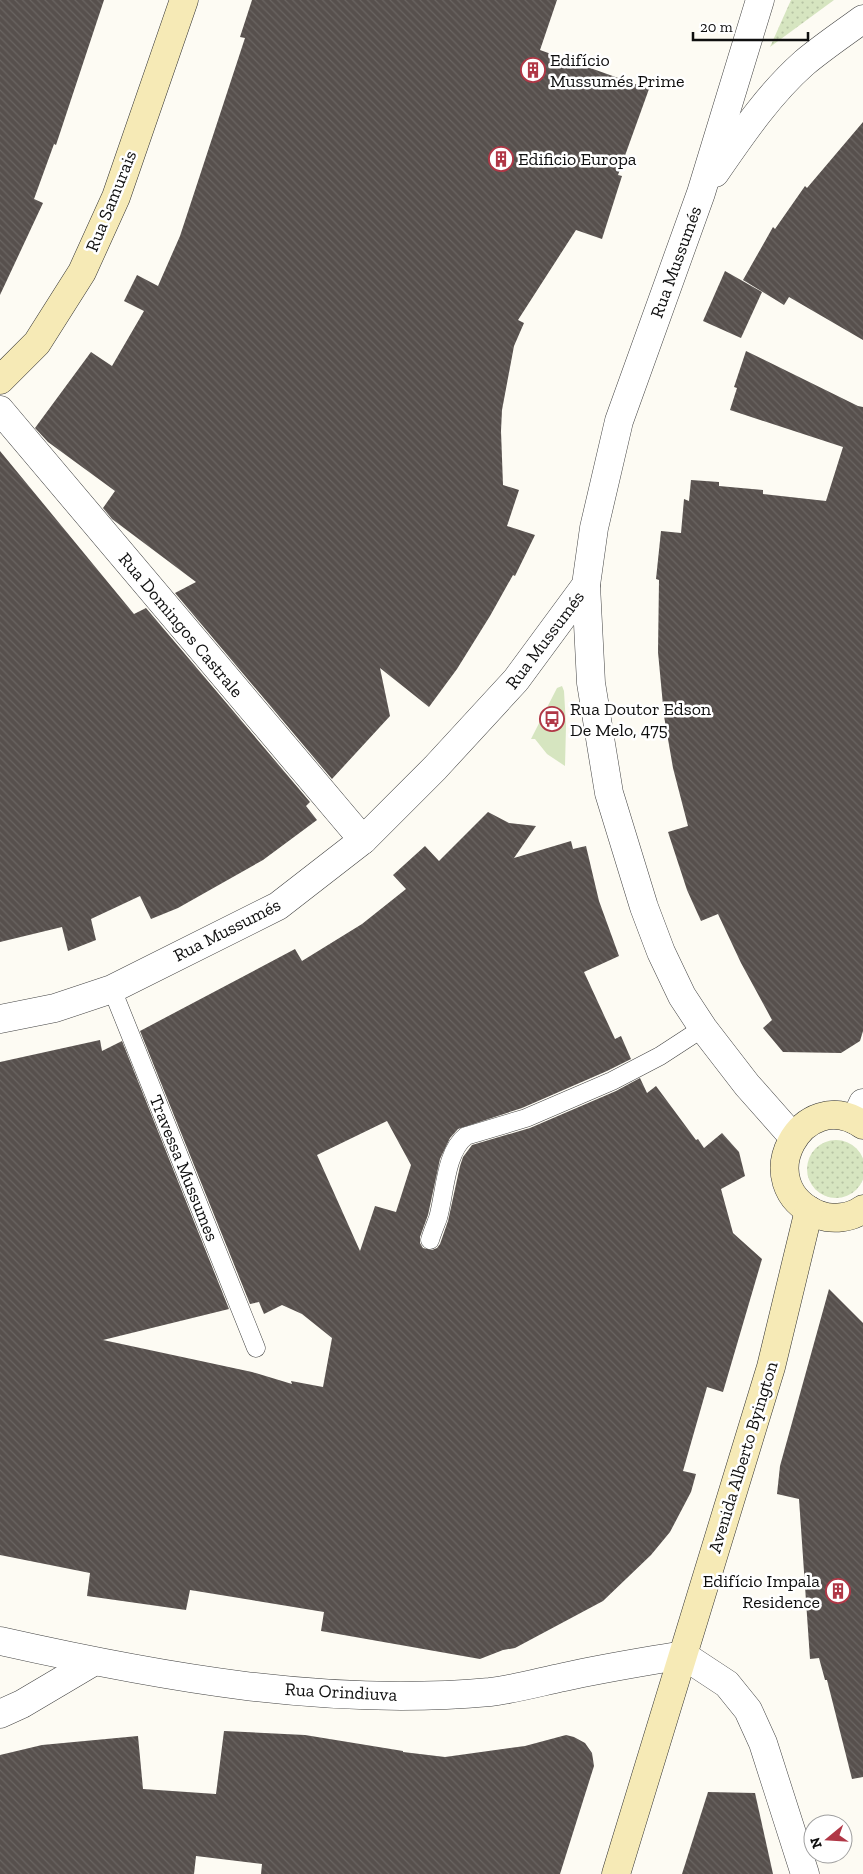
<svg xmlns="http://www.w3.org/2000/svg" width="863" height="1874" viewBox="0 0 863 1874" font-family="'Zilla Slab',serif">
	<defs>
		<pattern id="garden-dots" width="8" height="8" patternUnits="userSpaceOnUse" patternTransform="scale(1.25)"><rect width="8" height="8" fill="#d6e5c0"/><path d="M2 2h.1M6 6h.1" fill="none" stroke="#b6c3a4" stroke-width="1.8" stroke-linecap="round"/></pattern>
		<pattern id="building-back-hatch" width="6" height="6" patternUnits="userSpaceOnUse" patternTransform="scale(1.25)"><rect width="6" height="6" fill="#57504d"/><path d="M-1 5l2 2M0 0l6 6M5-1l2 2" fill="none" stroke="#6a6562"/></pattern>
	</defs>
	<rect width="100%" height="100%" fill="#fdfbf3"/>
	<!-- grass -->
	<polygon fill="#d6e5c0" points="562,686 564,691 566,726 565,766 547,754 535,739 531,739 557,688"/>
	<!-- garden -->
	<g fill="url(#garden-dots)">
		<polygon points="791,0 834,0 770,47"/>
		<circle cx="836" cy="1169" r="29"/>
	</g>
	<!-- building -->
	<g fill="url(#building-back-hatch)" fill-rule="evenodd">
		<polygon points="0,0 104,0 56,145 54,144 34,199 43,203 0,295"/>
		<polygon points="252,0 557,0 540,50 649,89 618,175 622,176 602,239 576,230 518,320 524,323 514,346 502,410 501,431 503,485 519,490 507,526 535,535 515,576 513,575 490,616 457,669 429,707 380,668 390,716 332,779 175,593 196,582 112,519 103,508 115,491 48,442 35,428 91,352 112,366 144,311 124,301 137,275 158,286 180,236 245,38 240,37"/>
		<polygon points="863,122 863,340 789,297 784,305 743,280 773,227 775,229 805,186 807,188"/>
		<polygon points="725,271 762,292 741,338 703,321"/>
		<polygon points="746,351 858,406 863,407 863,1031 860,1041 841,1053 783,1052 763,1028 772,1020 741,963 718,914 701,921 687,890 668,832 688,826 673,768 664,716 658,652 659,580 656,579 661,531 681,533 684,499 689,501 691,480 719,482 719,486 763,490 763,494 826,501 843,447 730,410 737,388 734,387"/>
		<polygon points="0,451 134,614 146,608 310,802 306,806 317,820 263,860 178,908 151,919 140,896 91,919 96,940 68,951 62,927 0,942"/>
		<path d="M 488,812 L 509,823 L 536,826 L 514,858 L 571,841 L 573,849 L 586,846 L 599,901 L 619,956 L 584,972 L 615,1039 L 621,1036 L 631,1059 L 607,1071 L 522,1108 L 458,1129 L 450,1138 L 440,1159 L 428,1215 L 420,1237 L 420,1243 L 423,1248 L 432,1250 L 437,1248 L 440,1244 L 448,1221 L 460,1166 L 463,1157 L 472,1145 L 530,1128 L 616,1091 L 640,1078 L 647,1093 L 656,1086 L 696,1140 L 698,1139 L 704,1148 L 722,1133 L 739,1152 L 745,1176 L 721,1189 L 733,1233 L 762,1259 L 723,1392 L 707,1387 L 683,1471 L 696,1474 L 691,1492 L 670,1532 L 651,1555 L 603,1601 L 515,1648 L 503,1650 L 480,1659 L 321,1631 L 324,1612 L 190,1590 L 186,1610 L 87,1596 L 90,1573 L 0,1555 L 0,1062 L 100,1040 L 102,1051 L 122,1041 L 229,1309 L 103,1340 L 252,1372 L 292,1384 L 291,1381 L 323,1387 L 332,1338 L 302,1314 L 282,1305 L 264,1314 L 259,1302 L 250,1304 L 140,1031 L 295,949 L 302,961 L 362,924 L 406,889 L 393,875 L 425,846 L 439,861 ZM 387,1121 L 411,1165 L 396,1212 L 375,1206 L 360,1251 L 317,1155 Z"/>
		<polygon points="829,1289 863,1323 863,1777 852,1779 827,1680 825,1680 819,1658 810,1659 799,1499 777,1494 780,1466"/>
		<polygon points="224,1731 305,1735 403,1751 403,1752 445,1757 525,1746 566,1735 574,1737 585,1743 592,1753 594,1766 560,1874 261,1874 262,1864 196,1856 194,1874 0,1874 0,1755 42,1745 138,1736 143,1789 216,1794"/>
		<polygon points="708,1792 755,1793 773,1874 682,1874"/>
	</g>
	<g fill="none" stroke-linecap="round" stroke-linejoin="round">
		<defs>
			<g id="lane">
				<polyline points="112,989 256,1348"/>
				<path d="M 430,1240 C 432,1233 435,1226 438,1218 C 445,1194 445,1152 466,1136 L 526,1118 L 612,1081 L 660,1056 L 703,1028"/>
			</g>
			<g id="street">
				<path d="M 715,173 C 742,134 769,94 804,63 C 823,47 844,33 863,19"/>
				<polyline points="0,410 363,840"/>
				<polyline points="586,585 591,683 609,793 644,907 661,952 682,996 703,1028 747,1085 793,1137"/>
				<polyline points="0,1019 55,1008 112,989 278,906 363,840 435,768 516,680 586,585 594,528 619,421 701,193 760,0"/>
				<polyline points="855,1120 863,1103"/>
				<path d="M 0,1641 C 160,1677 325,1707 490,1692 C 515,1689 540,1682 564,1677 C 604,1668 643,1662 683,1655 L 727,1684 L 748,1710 L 763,1743 L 805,1874"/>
				<polyline points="0,1714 22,1704 93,1662"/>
			</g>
			<g id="secondary">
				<polyline points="0,380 37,343 82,272 116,197 184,0"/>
				<path d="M 863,1125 C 803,1083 746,1185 819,1215 C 833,1220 851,1218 863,1209"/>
				<polyline points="616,1874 771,1367 809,1210"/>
			</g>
		</defs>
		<!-- lane casing -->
		<use href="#lane" stroke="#424242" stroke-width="19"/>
		<!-- street casing -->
		<use href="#street" stroke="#424242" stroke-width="29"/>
		<!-- secondary casing -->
		<use href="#secondary" stroke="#313131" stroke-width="29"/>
		<!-- lane -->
		<use href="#lane" stroke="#fff" stroke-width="18"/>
		<!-- street -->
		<use href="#street" stroke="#fff" stroke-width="28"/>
		<!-- secondary -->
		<use href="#secondary" stroke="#f6eab6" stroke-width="28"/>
	</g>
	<!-- icons -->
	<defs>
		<symbol id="building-ring" viewBox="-11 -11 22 22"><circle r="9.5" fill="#fff" stroke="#b03746" stroke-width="1.5"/><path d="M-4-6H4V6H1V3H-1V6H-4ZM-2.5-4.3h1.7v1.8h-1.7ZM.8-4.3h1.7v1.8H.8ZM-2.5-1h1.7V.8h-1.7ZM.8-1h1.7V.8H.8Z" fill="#b03746"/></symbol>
		<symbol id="bus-ring" viewBox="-11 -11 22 22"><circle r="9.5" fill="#fff" stroke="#b03746" stroke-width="1.5"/><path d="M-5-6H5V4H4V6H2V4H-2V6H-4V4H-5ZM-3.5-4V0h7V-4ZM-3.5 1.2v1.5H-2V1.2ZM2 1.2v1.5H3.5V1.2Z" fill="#b03746"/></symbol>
	</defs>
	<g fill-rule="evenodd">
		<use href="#building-ring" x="519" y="56" width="28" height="28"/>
		<use href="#building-ring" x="487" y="145" width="28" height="28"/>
		<use href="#bus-ring" x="538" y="705" width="28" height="28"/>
		<use href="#building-ring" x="824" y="1577" width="28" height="28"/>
	</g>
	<g text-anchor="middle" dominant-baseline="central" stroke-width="5" stroke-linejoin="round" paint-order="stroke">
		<!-- poi labels -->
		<g font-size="18" fill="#0f0f0f" stroke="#fff" text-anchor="start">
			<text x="550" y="60">Edifício<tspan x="550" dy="21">Mussumés Prime</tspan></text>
			<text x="518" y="159">Edificio Europa</text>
			<text x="570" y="709">Rua Doutor Edson<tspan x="570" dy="21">De Melo, 475</tspan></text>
			<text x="820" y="1581" text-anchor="end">Edifício Impala<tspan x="820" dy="21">Residence</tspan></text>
		</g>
		<!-- street labels -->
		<g font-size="18" fill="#0f0f0f" stroke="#fff">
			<text transform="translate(111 201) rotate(-68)">Rua Samurais</text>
			<text transform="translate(676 262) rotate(-70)">Rua Mussumés</text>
			<text transform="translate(181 625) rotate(50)">Rua Domingos Castrale</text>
			<text transform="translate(545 640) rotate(-53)">Rua Mussumés</text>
			<text transform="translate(227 930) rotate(-27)">Rua Mussumés</text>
			<text transform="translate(184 1168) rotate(68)">Travessa Mussumes</text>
			<text transform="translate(743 1457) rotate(-73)">Avenida Alberto Byington</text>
			<text transform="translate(341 1692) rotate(3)">Rua Orindiuva</text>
		</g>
	</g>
	<!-- north arrow -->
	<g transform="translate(828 1839) rotate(252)"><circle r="24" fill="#ffffff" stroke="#9f9f9f"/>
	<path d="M0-4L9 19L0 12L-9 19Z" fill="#b03746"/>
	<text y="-8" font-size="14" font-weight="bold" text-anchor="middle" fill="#0f0f0f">N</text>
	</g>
	<!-- scale -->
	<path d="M693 32v8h115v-8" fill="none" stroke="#0f0f0f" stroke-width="2.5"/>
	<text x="700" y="32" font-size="15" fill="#0f0f0f" stroke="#ffffff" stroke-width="4" paint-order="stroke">20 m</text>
</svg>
